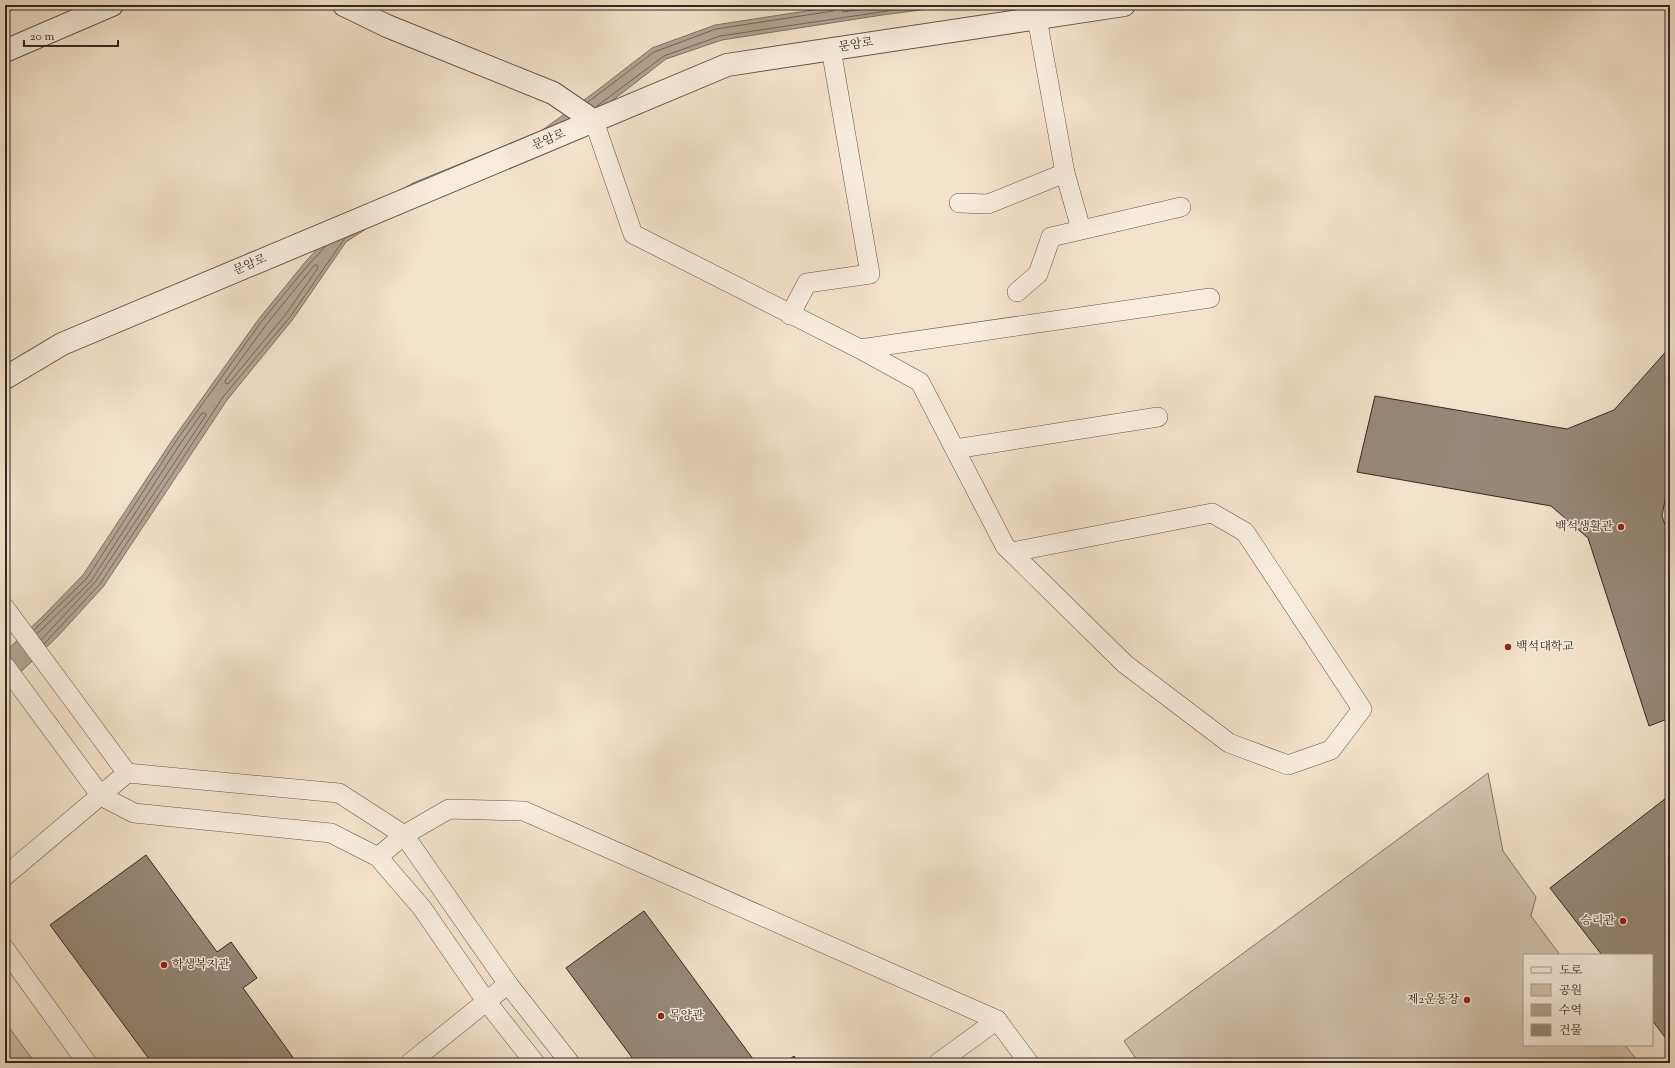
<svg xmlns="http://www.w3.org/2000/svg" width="1675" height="1068" viewBox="0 0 1675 1068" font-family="'Sorts Mill Goudy','Noto Serif KR',serif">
	<rect width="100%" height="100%" fill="#f4e3cb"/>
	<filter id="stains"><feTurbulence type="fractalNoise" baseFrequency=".005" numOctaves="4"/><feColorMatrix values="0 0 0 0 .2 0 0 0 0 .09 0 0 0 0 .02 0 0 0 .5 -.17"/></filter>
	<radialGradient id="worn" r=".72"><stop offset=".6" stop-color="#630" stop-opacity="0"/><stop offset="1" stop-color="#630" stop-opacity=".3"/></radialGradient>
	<!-- green -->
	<g fill="#d3c3ae" stroke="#837567">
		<polygon points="1488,773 1503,851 1536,897 1531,916 1560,955 1524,955 1524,1045 1625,1045 1639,1063 1139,1063 1124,1041"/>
		<polygon points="5,1022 35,1063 5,1063"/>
	</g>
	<!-- water -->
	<polygon fill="#b2a391" stroke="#7f7164" points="845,5 959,5 882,15 722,40 666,59 604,107 410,200 346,242 293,319 227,400 103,587 58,636 5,687 5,652 43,616 83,575 173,439 258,320 306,261 341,224 413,183 541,131 595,92 652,48 715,25"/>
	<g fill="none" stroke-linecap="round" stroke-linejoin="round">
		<!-- shore -->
		<g stroke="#726558" stroke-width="1">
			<polyline points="842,5 842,10 843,12 889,5"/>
			<polyline points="588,102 654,52 716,29 833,11 836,9 837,5"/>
			<polyline points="597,106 664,56 720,36 928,5"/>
			<polygon points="315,265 317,265 318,268 286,314 229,383 226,384 225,381 266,325"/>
			<polyline points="34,630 87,578 176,441 261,322 309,264 325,247"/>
			<polyline points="37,634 91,581 180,444 202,413 205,413 206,415 96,581 41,640"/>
			<polyline points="44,644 100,584 223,397 290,317 345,238"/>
		</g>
	</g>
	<!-- building -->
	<g fill="#978979" stroke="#332720">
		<polygon points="1670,347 1670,474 1662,516 1670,539 1670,718 1649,726 1588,538 1551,506 1357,472 1375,396 1567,429 1614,410"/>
		<polygon points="1670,795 1670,1044 1652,1020 1652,955 1602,955 1550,888"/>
		<polygon points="146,855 217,952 231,942 257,978 243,988 297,1063 152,1063 50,925"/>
		<polygon points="644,911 756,1063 636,1063 566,968"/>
		<polygon points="794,1056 799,1063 784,1063"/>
	</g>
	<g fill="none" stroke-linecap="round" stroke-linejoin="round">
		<defs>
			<g id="service">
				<polyline points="1037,18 1065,173 1081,229"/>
				<polyline points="594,121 633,234 860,349 920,382 1005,546 1125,664 1229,743 1288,765 1331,750 1362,709 1245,532 1212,513 1012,552"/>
				<polyline points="959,203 988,204 1065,173"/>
				<polyline points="1017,292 1038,274 1051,237 1181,207"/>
				<polyline points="790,315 807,283 870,274 831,49"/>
				<polyline points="860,349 1210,298"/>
				<polyline points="955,449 1158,417"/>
				<polyline points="5,608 127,773 339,793 404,835 508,984 570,1063"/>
				<polyline points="5,666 101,796 134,813 331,833 378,857 422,908 486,1001 535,1063"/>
				<polyline points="378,857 404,835 449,809 524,811 997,1020 1029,1063"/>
				<polyline points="5,876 127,773"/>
				<polyline points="5,949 87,1063"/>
				<polyline points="410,1063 508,984"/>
				<polyline points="938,1063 997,1020"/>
			</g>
			<g id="minor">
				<polyline points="344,5 387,26 553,93 594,121"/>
				<polyline points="5,51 112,5"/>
				<polyline points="5,378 62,344 727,65 1124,5"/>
			</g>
		</defs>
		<!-- service casing -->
		<use href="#service" stroke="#63564b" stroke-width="20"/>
		<!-- minor casing -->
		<use href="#minor" stroke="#63564b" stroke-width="24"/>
		<!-- service -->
		<use href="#service" stroke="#f8eddd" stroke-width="19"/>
		<!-- minor -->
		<use href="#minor" stroke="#f8eddd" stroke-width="22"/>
	</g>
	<!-- markers -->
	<g fill="#8f2418" stroke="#f8eddd" stroke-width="1.5">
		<circle cx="1621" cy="527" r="4"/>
		<circle cx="1508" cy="647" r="4"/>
		<circle cx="1623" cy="921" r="4"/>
		<circle cx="164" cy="965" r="4"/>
		<circle cx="1467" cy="1000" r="4"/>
		<circle cx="661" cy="1016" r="4"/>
	</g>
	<g text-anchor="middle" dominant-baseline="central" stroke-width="3" stroke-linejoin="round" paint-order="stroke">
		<!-- street labels -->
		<g font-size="12" fill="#332720" stroke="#f8eddd">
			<text transform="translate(856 45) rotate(-9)">문암로</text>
			<text transform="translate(549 140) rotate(-23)">문암로</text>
			<text transform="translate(250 265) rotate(-23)">문암로</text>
		</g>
		<!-- poi labels -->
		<g font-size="12" fill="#332720" stroke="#f8eddd" text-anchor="end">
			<text x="1613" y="527">백석생활관</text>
			<text x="1516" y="647" text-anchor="start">백석대학교</text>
			<text x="1615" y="921">승리관</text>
			<text x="172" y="965" text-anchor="start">학생복지관</text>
			<text x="1459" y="1000">제2운동장</text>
			<text x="669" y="1016" text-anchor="start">목양관</text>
		</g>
	</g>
	<!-- margin -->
	<rect width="1675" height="1068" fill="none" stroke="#f4e3cb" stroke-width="20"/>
	<rect x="6" y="6" width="1663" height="1056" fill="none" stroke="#332720" stroke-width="2"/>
	<rect x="10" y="10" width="1655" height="1048" fill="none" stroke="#332720"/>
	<!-- legend -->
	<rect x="1523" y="954" width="130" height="92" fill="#f8eddd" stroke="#a99e91"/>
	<rect x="1531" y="967" width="20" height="6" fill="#f8eddd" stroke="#a99e91"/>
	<text x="1559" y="974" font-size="12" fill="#332720">도로</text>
	<rect x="1531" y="984" width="20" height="12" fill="#d3c3ae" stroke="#a99e91"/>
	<text x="1559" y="994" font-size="12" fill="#332720">공원</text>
	<rect x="1531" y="1004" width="20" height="12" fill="#b2a391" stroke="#a99e91"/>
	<text x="1559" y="1014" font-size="12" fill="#332720">수역</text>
	<rect x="1531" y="1024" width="20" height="12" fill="#978979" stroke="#a99e91"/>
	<text x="1559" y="1034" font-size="12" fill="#332720">건물</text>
	<!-- scale -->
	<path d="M24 40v6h94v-6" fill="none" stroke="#332720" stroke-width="2"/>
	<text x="30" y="40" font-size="12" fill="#332720" stroke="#f8eddd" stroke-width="3" paint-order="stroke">20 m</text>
	<rect width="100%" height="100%" filter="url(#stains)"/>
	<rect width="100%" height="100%" fill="url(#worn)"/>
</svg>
